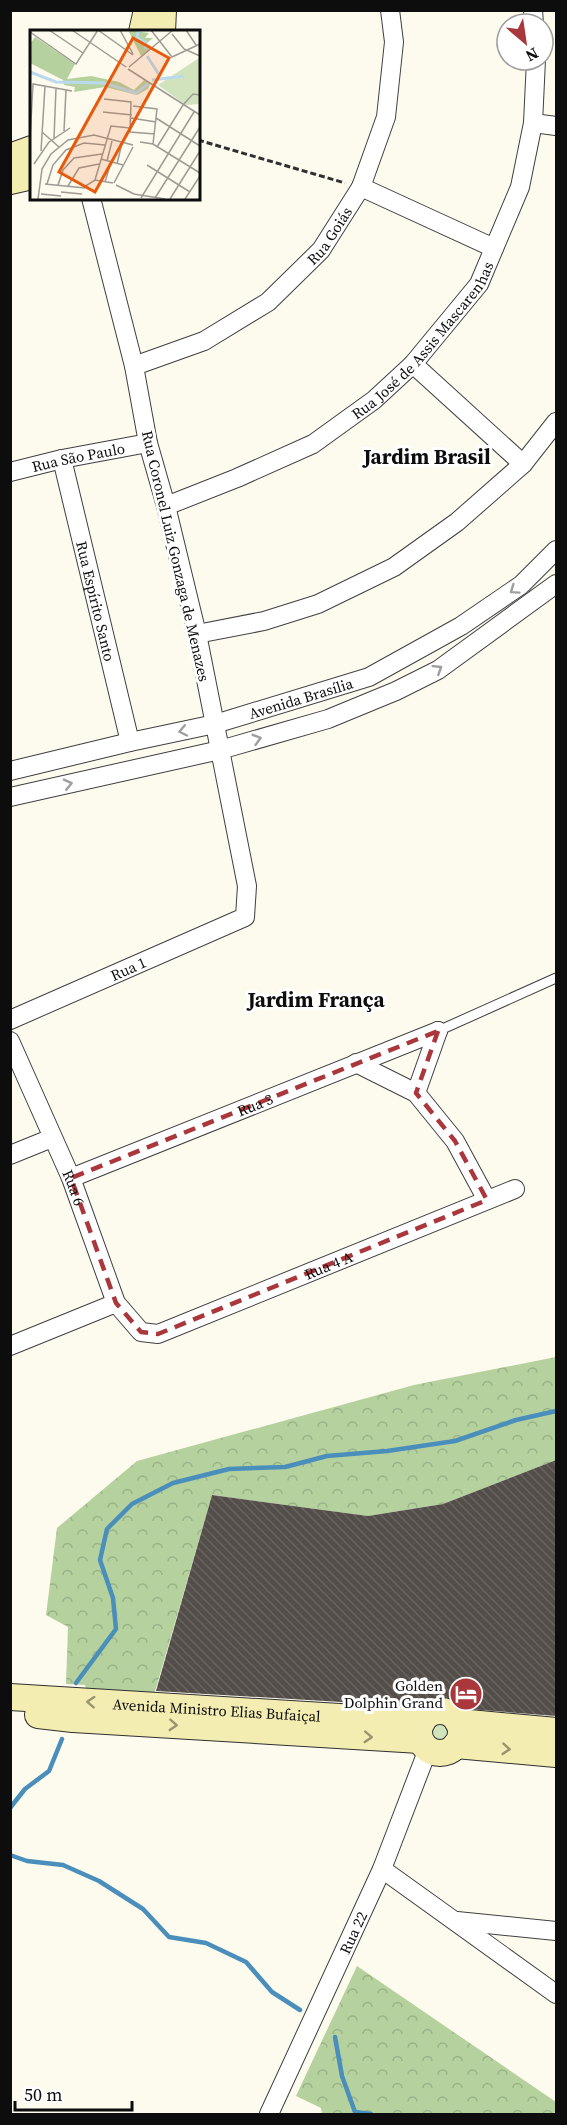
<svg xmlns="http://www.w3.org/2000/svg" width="567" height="2125" viewBox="0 0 567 2125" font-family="'Source Serif 4',serif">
	<defs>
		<pattern id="forest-crowns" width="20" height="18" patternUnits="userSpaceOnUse" patternTransform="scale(1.5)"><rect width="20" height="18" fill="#b5d19e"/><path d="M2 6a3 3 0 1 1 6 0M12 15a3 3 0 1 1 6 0" fill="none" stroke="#9ab287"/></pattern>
		<pattern id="building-back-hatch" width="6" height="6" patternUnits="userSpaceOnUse" patternTransform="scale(1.5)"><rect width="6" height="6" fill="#544e4a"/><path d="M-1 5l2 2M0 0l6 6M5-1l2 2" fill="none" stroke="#686360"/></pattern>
	</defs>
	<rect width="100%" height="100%" fill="#fdfaee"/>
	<!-- grass -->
	<circle fill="#d0e3bc" cx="440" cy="1732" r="10"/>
	<!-- forest -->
	<g fill="url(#forest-crowns)">
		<polygon points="556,1357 556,1460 443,1504 368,1516 212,1495 154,1695 87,1693 85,1685 66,1684 68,1627 46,1615 57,1528 137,1461 414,1385"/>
		<polygon points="357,1966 556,2102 556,2114 322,2114 321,2108 296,2096"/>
	</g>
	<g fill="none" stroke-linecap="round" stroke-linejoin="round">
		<!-- stream -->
		<g stroke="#4a8ebb" stroke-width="4.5">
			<polyline points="76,1683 116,1629 113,1598 100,1560 107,1529 132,1504 173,1483 229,1469 285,1467 327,1456 387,1451 455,1441 516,1420 556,1411"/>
			<polyline points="10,1808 25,1789 49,1771 62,1739"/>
			<polyline points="10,1855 27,1861 63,1865 99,1881 143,1909 169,1937 206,1943 246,1962 272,1992 300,2010"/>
			<polyline points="335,2037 342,2076 355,2112 371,2114"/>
		</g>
	</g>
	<!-- building -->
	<polygon fill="url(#building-back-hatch)" points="556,1460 556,1716 456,1708 442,1702 424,1707 156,1691 212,1495 368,1516 443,1504"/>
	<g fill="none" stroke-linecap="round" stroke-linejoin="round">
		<defs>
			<polyline id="lane" points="438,1031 556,978"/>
			<g id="street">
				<polyline points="533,10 534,24"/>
				<polyline points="533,123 556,126"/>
				<polyline points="361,187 494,248"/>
				<polyline points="413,364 523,464"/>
				<path id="s1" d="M 134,366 L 204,341 L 268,302 L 321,250 L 361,187 L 386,117 L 394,42 L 390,10"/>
				<path id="s2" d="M 62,459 L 130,742"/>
				<path id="s3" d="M 10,472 L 62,459 L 148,443"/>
				<path id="s4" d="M 166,506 L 237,478 L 313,444 L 374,400 L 413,364 L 479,284 L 520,187 L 533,123 L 536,60"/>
				<polyline points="197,634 264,621 318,604 394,567 457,522 523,464 556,422"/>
				<path id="s5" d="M 10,771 L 130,742 L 215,724 L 369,677 L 461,626 L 521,585 L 556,550"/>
				<polyline points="10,797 220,750 328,719 396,691 438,670 556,584"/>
				<path id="s6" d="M 10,1020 L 245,917 L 247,886 L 197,634 L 166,506 L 148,443 L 134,366 L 91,198"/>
				<path id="s7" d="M 10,1041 L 71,1178 L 116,1303 L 141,1332 L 158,1334 L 515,1189"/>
				<polyline points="356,1063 416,1093 455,1141 487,1200"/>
				<polyline points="416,1093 438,1031"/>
				<polyline points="10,1155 52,1138"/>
				<path id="s8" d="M 71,1178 L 438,1031"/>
				<polyline points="10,1346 116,1303"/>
				<polyline points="382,1869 556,1994"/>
				<polyline points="457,1921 556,1931"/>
				<path id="s9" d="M 269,2114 L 382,1869 L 428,1749"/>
			</g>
			<g id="secondary">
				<polyline points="142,32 147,10"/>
				<polyline points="162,32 163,10"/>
				<polyline points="10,157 32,149"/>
				<polyline points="10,181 32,176"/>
				<path id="s10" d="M 10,1697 L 422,1722"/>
				<circle cx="440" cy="1732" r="21"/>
				<polyline points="38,1715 73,1719 420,1740"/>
				<polyline points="458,1722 556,1731"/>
				<polyline points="456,1745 556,1754"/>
			</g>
		</defs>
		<!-- lane casing -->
		<use href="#lane" stroke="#404040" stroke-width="11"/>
		<!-- street casing -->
		<use href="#street" stroke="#404040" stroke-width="20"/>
		<!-- secondary casing -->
		<use href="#secondary" stroke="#2f2f2f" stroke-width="28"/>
		<!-- path -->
		<polyline stroke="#2f2f2f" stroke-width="3" stroke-dasharray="6 3" stroke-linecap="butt" points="198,140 345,183"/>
		<!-- lane -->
		<use href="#lane" stroke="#fff" stroke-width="9"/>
		<!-- street -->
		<use href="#street" stroke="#fff" stroke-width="18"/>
		<!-- secondary -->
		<use href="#secondary" stroke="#f4edb2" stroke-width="26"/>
	</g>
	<!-- one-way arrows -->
	<defs><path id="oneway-chevron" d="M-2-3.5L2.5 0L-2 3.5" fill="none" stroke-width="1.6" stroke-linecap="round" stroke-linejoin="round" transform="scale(1.5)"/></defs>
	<g stroke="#9e9e9e">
		<use href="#oneway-chevron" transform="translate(514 590) rotate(145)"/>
		<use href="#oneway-chevron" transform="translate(438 669) rotate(-32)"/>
		<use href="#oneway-chevron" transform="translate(183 731) rotate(168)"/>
		<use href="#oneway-chevron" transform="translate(257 739) rotate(-16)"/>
		<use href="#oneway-chevron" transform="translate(68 784) rotate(-13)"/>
	</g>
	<g stroke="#989370">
		<use href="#oneway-chevron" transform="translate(91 1702) rotate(-177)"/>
		<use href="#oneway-chevron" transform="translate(173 1725) rotate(3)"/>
		<use href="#oneway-chevron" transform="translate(368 1737) rotate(3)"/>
		<use href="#oneway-chevron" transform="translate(506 1749) rotate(5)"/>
	</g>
	<!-- marked area -->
	<path fill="none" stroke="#aa373c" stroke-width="4.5" stroke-dasharray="12 8" stroke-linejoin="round" d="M 438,1031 L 416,1093 L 455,1141 L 487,1200 L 158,1334 L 141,1332 L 116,1303 L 71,1178 Z"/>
	<!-- icons -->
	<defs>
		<symbol id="hotel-disc" viewBox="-11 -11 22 22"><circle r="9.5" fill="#aa373c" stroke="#fff"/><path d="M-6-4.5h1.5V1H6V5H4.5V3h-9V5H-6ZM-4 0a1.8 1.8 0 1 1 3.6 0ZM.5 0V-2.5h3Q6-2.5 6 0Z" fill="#fff"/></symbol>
	</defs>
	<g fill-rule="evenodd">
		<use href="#hotel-disc" x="447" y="1675" width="38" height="38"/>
	</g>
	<g text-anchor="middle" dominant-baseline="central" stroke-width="6" stroke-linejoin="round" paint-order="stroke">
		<!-- street labels -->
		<g font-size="15" fill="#0d0d0d" stroke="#fff">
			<text stroke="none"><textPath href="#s1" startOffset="240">Rua Goiás</textPath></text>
			<text stroke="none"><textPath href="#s4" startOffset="312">Rua José de Assis Mascarenhas</textPath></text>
			<text stroke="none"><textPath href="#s3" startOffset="70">Rua São Paulo</textPath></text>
			<text transform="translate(176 556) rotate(77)">Rua Coronel Luiz Gonzaga de Menazes</text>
			<text stroke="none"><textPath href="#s2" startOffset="146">Rua Espírito Santo</textPath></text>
			<text stroke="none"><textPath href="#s5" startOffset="300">Avenida Brasília</textPath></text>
			<text stroke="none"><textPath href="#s6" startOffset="129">Rua 1</textPath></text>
			<text stroke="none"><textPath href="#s8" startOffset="198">Rua 3</textPath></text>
			<text stroke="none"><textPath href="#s7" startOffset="160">Rua 6</textPath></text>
			<text stroke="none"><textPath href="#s7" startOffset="522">Rua 4 A</textPath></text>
			<text stroke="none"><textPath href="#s10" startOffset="207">Avenida Ministro Elias Bufaiçal</textPath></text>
			<text stroke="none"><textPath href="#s9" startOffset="200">Rua 22</textPath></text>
		</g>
		<!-- poi labels -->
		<g font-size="15" fill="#0d0d0d" stroke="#fff" text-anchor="end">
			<text x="443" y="1685">Golden<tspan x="443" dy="17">Dolphin Grand</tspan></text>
		</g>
		<!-- district labels -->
		<g font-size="21" font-weight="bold" fill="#0d0d0d" stroke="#fff">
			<text x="427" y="456">Jardim Brasil</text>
			<text x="316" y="999">Jardim França</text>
		</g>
	</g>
	<!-- overview -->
	<g transform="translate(30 30)">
		<rect width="170" height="170" fill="#fdfaee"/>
		<path d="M 98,0 L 119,3 L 115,8 L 123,8 L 117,13 L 119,20 L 111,26 ZM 5,7 L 45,34 L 37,49 L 61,46 L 89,52 L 104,60 L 114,50 L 120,54 L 118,59 L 107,65 L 75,57 L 44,62 L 45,57 L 34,55 L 33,50 L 0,33 L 0,14 Z" fill="#b5d19e"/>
		<path d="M 169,28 L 169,74 L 156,75 L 128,55 Z" fill="#d0e3bc"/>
		<path fill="none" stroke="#b9daee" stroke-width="3" d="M 108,0 L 107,8 L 115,12 L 116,19M 117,26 L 130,46M 0,42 L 26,52 L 74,53 L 106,63 L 118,54M 122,50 L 154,46"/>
		<path fill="none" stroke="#9d9b94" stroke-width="1.5" d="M 19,0 L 53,23M 42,0 L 96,37M 68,0 L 103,25M 90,0 L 103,24M 121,0 L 142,27 L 170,14M 156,0 L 166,15M 0,2 L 46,34 L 68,0M 142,4 L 154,19 L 170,26M 99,37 L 143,0M 98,39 L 170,85M 74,69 L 101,72 L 100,102 L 125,104M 103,76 L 127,79 L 123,114M 73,82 L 102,85M 101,88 L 126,92M 126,88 L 170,116M 34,101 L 36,60M 12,102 L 29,117M 0,108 L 3,54 L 42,61M 24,108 L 26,58M 110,112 L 123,114 L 170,143M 127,117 L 153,75 L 163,64 L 170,65M 11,121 L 15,56M 71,129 L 93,135M 77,131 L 82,111M 4,134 L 19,112 L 40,98M 87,134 L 92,113M 117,135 L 160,162M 65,150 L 81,96 L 100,98M 75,152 L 81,132M 84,153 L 103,117M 15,154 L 55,158M 17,154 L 23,135 L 36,120 L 54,113 L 75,115M 28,155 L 33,140 L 44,128 L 72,124M 86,155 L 104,164 L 135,169M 38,156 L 49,138 L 69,134M 54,157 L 65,150 L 83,153M 31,162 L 52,164M 11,164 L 31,166M 111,168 L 164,82M 125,168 L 170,97M 8,169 L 12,139 L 21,124 L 38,110 L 64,105 L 103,115M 140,169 L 170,121M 155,169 L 170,146"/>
		<path fill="#e8590c" fill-opacity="0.15" stroke="#e8590c" stroke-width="3" d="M 103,8 L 139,28 L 65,162 L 29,142 Z"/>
		<rect width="170" height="170" fill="none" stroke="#0d0d0d" stroke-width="3"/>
	</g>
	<!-- border -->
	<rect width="567" height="2125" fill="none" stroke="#0d0d0d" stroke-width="24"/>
	<!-- north arrow -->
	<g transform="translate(525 42) rotate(151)"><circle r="28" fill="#ffffff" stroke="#9e9e9e" stroke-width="1.5"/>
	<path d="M0-4.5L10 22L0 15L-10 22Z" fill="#aa373c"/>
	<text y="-9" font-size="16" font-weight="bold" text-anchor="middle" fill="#0d0d0d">N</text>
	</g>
	<!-- scale -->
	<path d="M15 2101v9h117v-9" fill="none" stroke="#0d0d0d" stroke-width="3"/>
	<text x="24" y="2101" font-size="18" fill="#0d0d0d" stroke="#ffffff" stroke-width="4.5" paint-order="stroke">50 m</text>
</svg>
